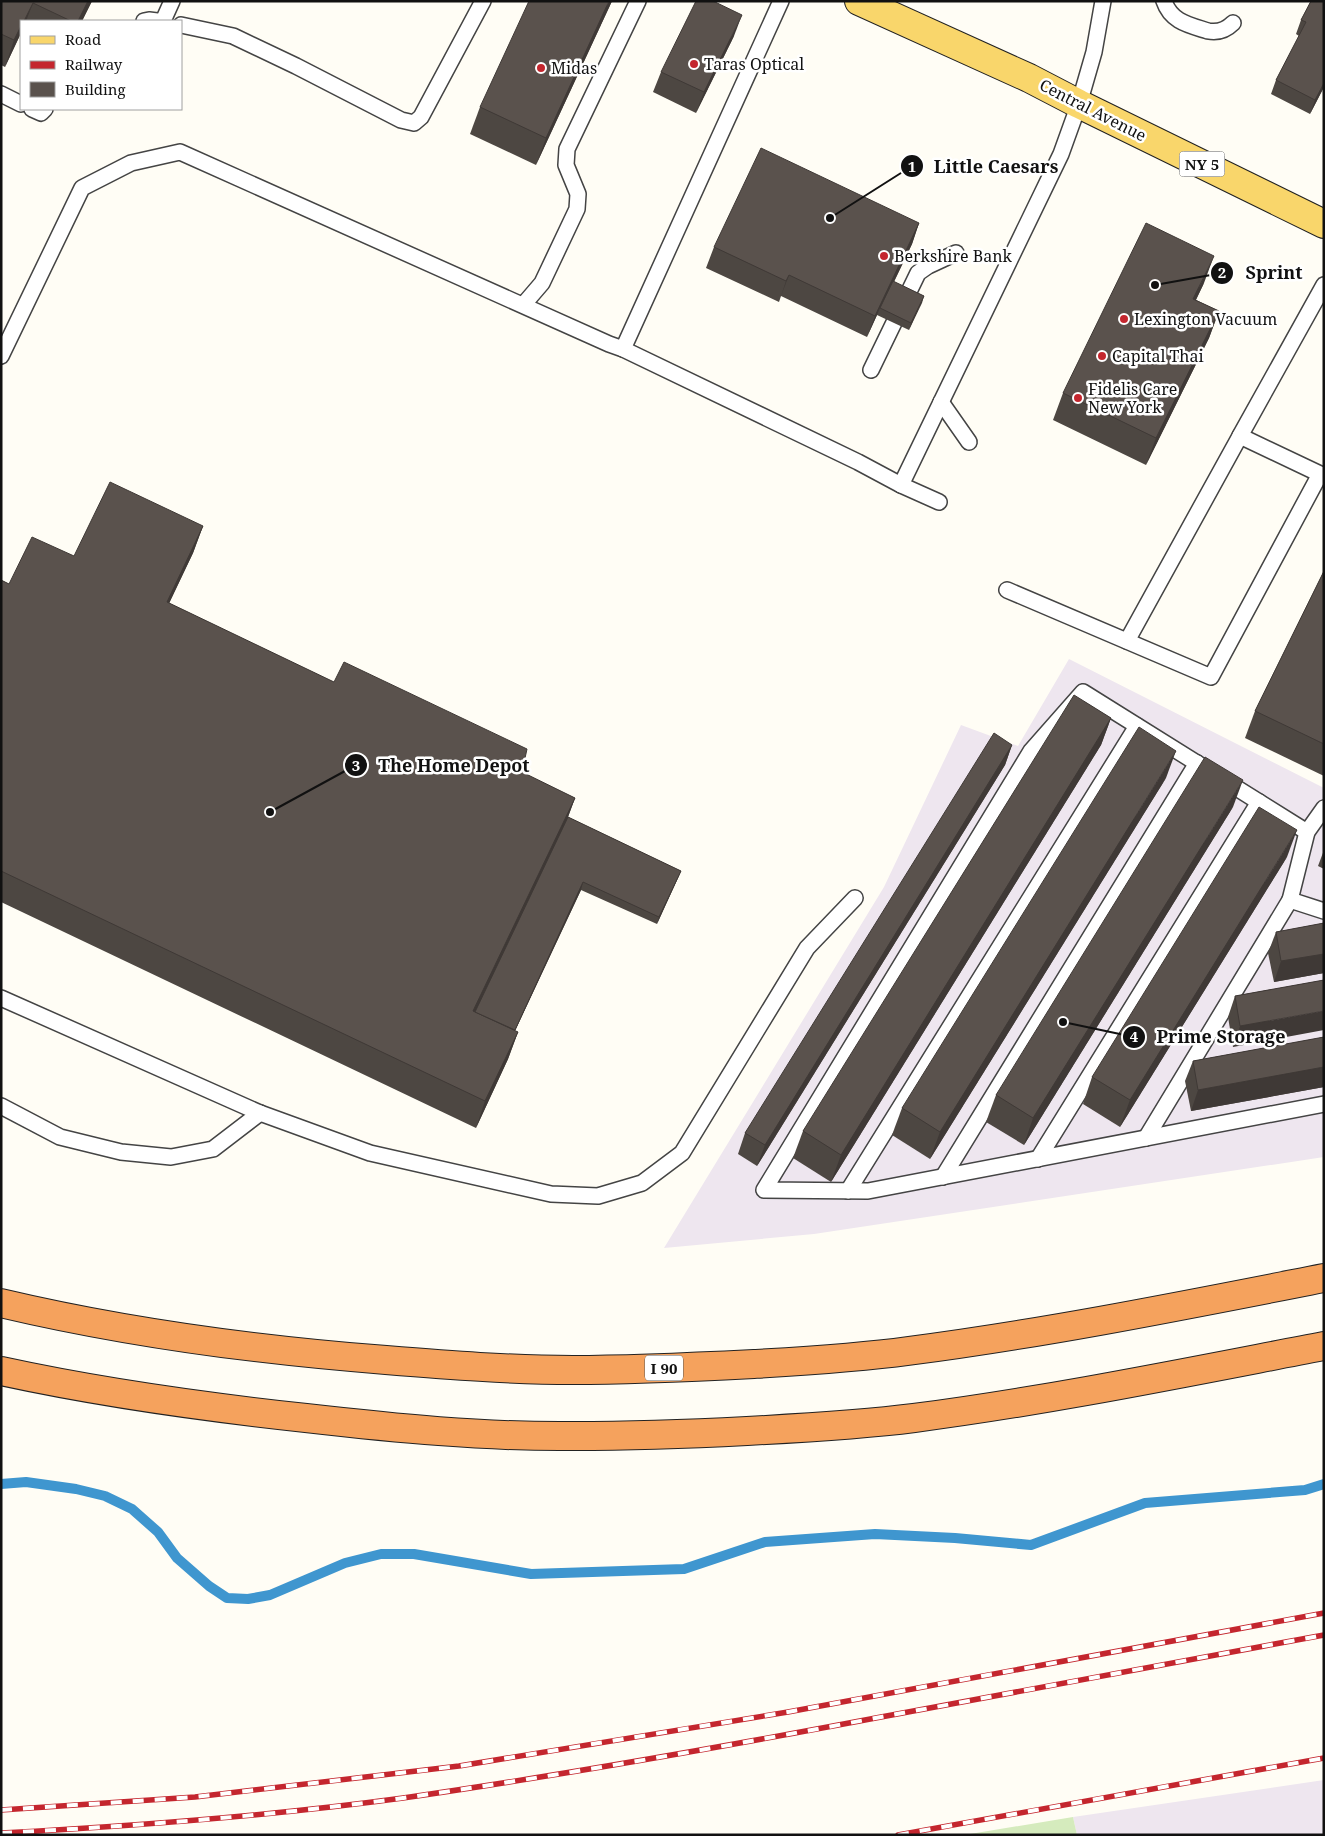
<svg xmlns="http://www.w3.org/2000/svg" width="1325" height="1836" viewBox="0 0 1325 1836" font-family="'Noto Serif',serif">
	<rect width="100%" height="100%" fill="#fffdf5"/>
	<!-- industrial -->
	<g fill="#eee6ef">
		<polygon points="1069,659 1324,788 1324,1157 814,1234 664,1248 884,887 961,725 1018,746"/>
		<polygon points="1324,1780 1324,1835 1077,1835 1073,1817"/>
	</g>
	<!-- green -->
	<polygon fill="#d5ebbd" points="1073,1817 1077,1835 964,1835"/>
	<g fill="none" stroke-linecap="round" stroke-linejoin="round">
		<!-- stream -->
		<polyline stroke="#3f96cf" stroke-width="10" points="1,1484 26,1482 76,1489 105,1496 132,1509 158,1532 177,1558 209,1586 227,1598 248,1599 270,1595 345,1563 381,1554 414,1554 531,1574 684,1569 765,1542 875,1534 955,1538 1031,1545 1145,1503 1305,1490 1324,1484"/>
		<defs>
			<g id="lane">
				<polyline points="781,1 623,349 858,462 901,485 939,502"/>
				<path d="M 1164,1 C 1171,22 1189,25 1208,31 C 1218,33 1226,30 1233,23"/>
				<polyline points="144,21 149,20 157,21"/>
				<polyline points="163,21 172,1"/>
				<polyline points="181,25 233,36 296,66 401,120 414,123 421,117 483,1"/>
				<polyline points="1,94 21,104"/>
				<polyline points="32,109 41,113 45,109"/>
				<polyline points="524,304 542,283 577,209 578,194 566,165 567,149 638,1"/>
				<polyline points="1,356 82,188 131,163 180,152 609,344 623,349"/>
				<polyline points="871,370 918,273 928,266 956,253"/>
				<polyline points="941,402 969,442"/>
				<polyline points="901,485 1061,154 1079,104 1094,52 1103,1"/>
				<polyline points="1007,590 1211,677 1320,474 1240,436 1324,285"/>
				<polyline points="1127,641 1240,436"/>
				<polyline points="1324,808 1307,832 1290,900 1324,911"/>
				<polyline points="1307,832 1083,692 1031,751 764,1190 868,1191 1324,1104"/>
				<polyline points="1,998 260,1113 370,1153 551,1194 598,1196 642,1183 682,1153 807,948 855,898"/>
				<polyline points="1,1106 60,1137 121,1152 171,1157 213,1149 260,1113"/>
				<polyline points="1146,1138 1290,900"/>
				<polyline points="1038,1159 1259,802"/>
				<polyline points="943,1177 1197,763"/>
				<polyline points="848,1191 1137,726"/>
			</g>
			<polyline id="primary" points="859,1 1029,78 1079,104 1324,224"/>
			<g id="highway">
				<path d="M 1,1303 C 128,1333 257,1350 386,1360 C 448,1365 511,1370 573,1370 C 633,1370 694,1367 754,1364 C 805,1361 857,1358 908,1351 C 1047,1333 1186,1305 1324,1278"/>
				<path d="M 1,1371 C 102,1393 204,1407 306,1418 C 394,1428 484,1437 573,1436 C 631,1436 689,1434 747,1431 C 803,1428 859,1425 914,1418 C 1052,1400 1188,1372 1324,1346"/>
			</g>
		</defs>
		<!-- lane casing -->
		<use href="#lane" stroke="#444" stroke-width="18"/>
		<!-- primary casing -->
		<use href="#primary" stroke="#222" stroke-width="30"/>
		<!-- highway casing -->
		<use href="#highway" stroke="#222" stroke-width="30"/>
		<!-- lane -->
		<use href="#lane" stroke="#fff" stroke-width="15"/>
		<!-- primary -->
		<use href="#primary" stroke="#f9d66b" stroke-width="28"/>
		<!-- highway -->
		<use href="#highway" stroke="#f5a25d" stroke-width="28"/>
		<defs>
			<g id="rail">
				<polyline points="1,1810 195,1797 459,1766 788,1712 1324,1613"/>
				<path d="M 1,1833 C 136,1826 270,1816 403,1798 C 563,1775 722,1747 881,1717 C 1028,1690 1176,1662 1324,1635"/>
				<polyline points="898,1835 1324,1758"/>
			</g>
		</defs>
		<!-- rail casing -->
		<use href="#rail" stroke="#c4262e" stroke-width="5.5"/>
		<!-- rail -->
		<use href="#rail" stroke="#fff" stroke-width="4" stroke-dasharray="11" stroke-linecap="butt"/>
	</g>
	<!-- wall -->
	<g fill="#4d4742">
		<polygon points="1,1 92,1 82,21 21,21 21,33 5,67 1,65"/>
		<polygon points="612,1 536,165 470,134 480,107"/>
		<polygon points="1311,1 1324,87 1310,114 1271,94 1276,80 1299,36 1296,34 1301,20"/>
		<polygon points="734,36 696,113 653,92 661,72"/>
		<polygon points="919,223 912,244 894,282 924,296 909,330 877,315 867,337 781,296 779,302 706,268 714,247"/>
		<polygon points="1204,283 1196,300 1219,311 1209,338 1146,465 1053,420 1063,393"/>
		<polygon points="203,526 193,553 169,603 575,798 568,817 681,871 657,924 581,890 515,1031 518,1032 508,1059 476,1128 1,902 1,580 9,584 74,556"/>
		<polygon points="1324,571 1324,776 1245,738 1255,711"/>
		<polygon points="1111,718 1101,745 831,1182 793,1158 803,1131"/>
		<polygon points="1012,745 1005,765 757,1166 738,1154 745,1133"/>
		<polygon points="1166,778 930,1159 892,1135 902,1108"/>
		<polygon points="1233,807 1024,1145 986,1122 996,1095"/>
		<polygon points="1324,850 1324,869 1318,866"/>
		<polygon points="1287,857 1120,1127 1083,1104 1092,1077"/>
		<polygon points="1324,923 1324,973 1274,982 1268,953 1276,932"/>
		<polygon points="1324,980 1233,1047 1228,1017 1235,996"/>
		<polygon points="1324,1037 1324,1087 1191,1111 1185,1081 1193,1061"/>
	</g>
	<!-- shaded-wall -->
	<g fill="#3f3936">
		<polygon points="88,1 92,1 82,21 78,21"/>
		<polygon points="609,1 612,1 536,165 546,138"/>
		<polygon points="33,3 26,21 24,21"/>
		<polygon points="742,15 734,36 696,113 704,92"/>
		<polygon points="21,26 21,33 5,67 14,40"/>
		<polygon points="1324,83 1324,87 1310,114 1315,100"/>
		<polygon points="919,223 912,244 881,308 880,308 877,315 867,337 875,316"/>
		<polygon points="1214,256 1204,283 1183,326 1193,299"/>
		<polygon points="789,275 781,296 779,302 786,281"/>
		<polygon points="924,296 922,303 909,330 911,323"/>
		<polygon points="1219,311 1209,338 1146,465 1156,438"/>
		<polygon points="203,526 193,553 157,629 167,602"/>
		<polygon points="1111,718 1101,745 831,1182 841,1155"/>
		<polygon points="1012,745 1005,765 757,1166 765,1145"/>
		<polygon points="1176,751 1166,778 930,1159 940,1132"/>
		<polygon points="1243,780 1233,807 1024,1145 1033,1118"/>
		<polygon points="575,798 565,825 466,1031 473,1011"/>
		<polygon points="1297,830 1287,857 1120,1127 1130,1100"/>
		<polygon points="681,871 678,878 657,924 659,917"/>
		<polygon points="583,882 581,890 503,1056 506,1049"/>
		<polygon points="1324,954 1324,973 1274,982 1281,961"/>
		<polygon points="1324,1011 1324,1030 1233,1047 1240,1026"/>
		<polygon points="518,1032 508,1059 476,1128 485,1101"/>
		<polygon points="1324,1067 1324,1087 1191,1111 1198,1090"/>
	</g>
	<!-- building -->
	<g fill="#5a524d" stroke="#3f3936">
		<polygon points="1,1 88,1 78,21 71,21 33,3 24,21 21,21 21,26 14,40 1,34"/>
		<polygon points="529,1 609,1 546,138 480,107"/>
		<polygon points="696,1 713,1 742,15 704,92 661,72"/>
		<polygon points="1311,1 1324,1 1324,83 1315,100 1276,80 1306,22 1301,20"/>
		<polygon points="761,148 919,223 875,316 789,275 786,281 714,247"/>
		<polygon points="1146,223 1214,256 1193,299 1219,311 1156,438 1063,393"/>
		<polygon points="893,281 924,296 911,323 880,308"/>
		<polygon points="110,482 203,526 167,602 334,682 344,662 527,749 522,772 575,798 473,1011 518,1032 485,1101 1,871 1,580 9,584 32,537 74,556"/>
		<polygon points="1324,571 1324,744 1255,711"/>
		<polygon points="1074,695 1111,718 841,1155 803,1131"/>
		<polygon points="1139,727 1176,751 940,1132 902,1108"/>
		<polygon points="994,733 1012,745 765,1145 745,1133"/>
		<polygon points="1205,757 1243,780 1033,1118 996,1095"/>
		<polygon points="1259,807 1297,830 1130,1100 1092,1077"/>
		<polygon points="568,817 681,871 659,917 583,882 515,1030 475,1012"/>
		<polygon points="1324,923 1324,954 1281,961 1276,932"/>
		<polygon points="1324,980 1324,1011 1240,1026 1235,996"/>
		<polygon points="1324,1037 1324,1067 1198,1090 1193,1061"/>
	</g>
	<!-- markers -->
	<g fill="#c4262e" stroke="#fff" stroke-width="2">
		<circle cx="694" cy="64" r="5"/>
		<circle cx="541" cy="68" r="5"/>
		<circle cx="884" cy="256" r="5"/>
		<circle cx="1124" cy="319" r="5"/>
		<circle cx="1102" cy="356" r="5"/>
		<circle cx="1078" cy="398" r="5"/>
	</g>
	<g text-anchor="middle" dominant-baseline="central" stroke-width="5" stroke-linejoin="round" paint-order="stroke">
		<!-- shield labels -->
		<g fill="#fff" stroke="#585858" stroke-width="1">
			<rect x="1179.5" y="151.5" width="45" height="25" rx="4"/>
			<rect x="645" y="1355.5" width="38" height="25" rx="4"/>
		</g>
		<g font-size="15" font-weight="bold" fill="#111">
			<text x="1202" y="164">NY 5</text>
			<text x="664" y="1368">I 90</text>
		</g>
		<!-- poi labels -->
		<g font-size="16" fill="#111" stroke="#fff" text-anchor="start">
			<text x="704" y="64">Taras Optical</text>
			<text x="551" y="68">Midas</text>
			<text x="894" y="256">Berkshire Bank</text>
			<text x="1134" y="319">Lexington Vacuum</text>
			<text x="1112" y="356">Capital Thai</text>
			<text x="1088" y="389">Fidelis Care<tspan x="1088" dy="18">New York</tspan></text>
		</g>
		<!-- street labels -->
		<g font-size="16" fill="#111" stroke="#fff">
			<text transform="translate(1093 110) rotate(27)">Central Avenue</text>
		</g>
	</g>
	<!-- callouts -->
	<path fill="none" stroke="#111" stroke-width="2" d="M830 218L912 166M1155 285L1222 273M270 812L356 765M1063 1022L1134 1037"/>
	<g fill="#111" stroke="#fff" stroke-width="2">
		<circle cx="830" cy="218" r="5"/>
		<circle cx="1155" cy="285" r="5"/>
		<circle cx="270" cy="812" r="5"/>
		<circle cx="1063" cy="1022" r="5"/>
		<circle cx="912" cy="166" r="12"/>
		<circle cx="1222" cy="273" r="12"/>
		<circle cx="356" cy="765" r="12"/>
		<circle cx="1134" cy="1037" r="12"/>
	</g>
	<g font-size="15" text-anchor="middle" font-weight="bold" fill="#fff">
		<text x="912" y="172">1</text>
		<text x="1222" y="278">2</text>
		<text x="356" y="771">3</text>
		<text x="1134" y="1042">4</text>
	</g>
	<g font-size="18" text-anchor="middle" font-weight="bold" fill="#111" stroke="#fff" stroke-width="5" stroke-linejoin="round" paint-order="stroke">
		<text x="996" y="173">Little Caesars</text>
		<text x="1274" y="279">Sprint</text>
		<text x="454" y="772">The Home Depot</text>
		<text x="1221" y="1043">Prime Storage</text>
	</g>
	<!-- border -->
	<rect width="1325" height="1836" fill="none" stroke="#111111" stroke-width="5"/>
	<!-- legend -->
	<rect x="20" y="20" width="162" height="90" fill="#ffffff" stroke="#a0a0a0"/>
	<rect x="30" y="36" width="25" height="8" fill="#f9d66b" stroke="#a0a0a0"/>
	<text x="65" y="45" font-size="15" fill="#111111">Road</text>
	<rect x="30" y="61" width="25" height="8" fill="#c4262e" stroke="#a0a0a0"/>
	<text x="65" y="70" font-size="15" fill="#111111">Railway</text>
	<rect x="30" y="82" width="25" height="15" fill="#5a524d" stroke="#a0a0a0"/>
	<text x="65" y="95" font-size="15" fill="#111111">Building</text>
</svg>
